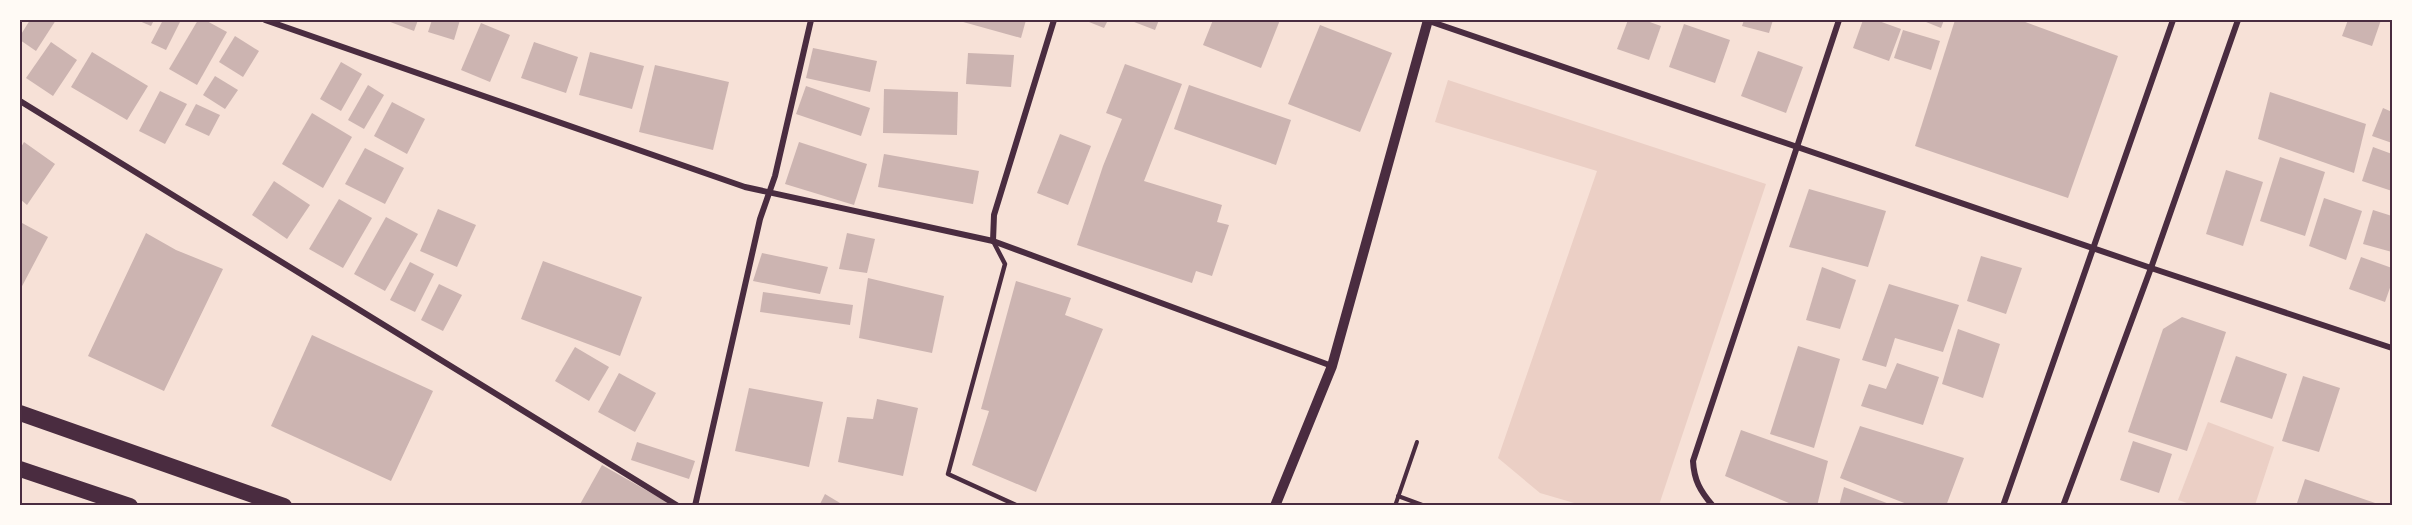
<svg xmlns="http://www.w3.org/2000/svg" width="2412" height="525" viewBox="0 0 2412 525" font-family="Literata,serif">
	<rect width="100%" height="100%" fill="#f7e1d7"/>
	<!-- green -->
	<g fill="#ebcfc5">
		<polygon points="1448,80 1766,184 1659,505 1581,505 1540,493 1498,458 1597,171 1435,122"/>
		<polygon points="2208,422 2274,447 2255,505 2193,505 2178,500"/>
	</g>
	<!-- building -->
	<g fill="#ccb4b1">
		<polygon points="30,20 56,20 36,51 20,40 20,36"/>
		<polygon points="137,20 154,20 151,26"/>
		<polygon points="163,20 181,20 166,50 151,43"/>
		<polygon points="198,20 205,20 227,32 197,85 169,69"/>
		<polygon points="385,20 418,20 414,31"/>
		<polygon points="432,20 460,20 454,40 428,32"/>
		<polygon points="956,20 1026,20 1021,38"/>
		<polygon points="1084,20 1108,20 1104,28"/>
		<polygon points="1129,20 1159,20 1155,30"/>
		<polygon points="1213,20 1280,20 1261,68 1203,45"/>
		<polygon points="1628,20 1644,20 1661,26 1649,60 1617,49"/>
		<polygon points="1744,20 1773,20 1769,33 1742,26"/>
		<polygon points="1863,20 1876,20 1901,29 1889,61 1853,48"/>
		<polygon points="1921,20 1944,20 1941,28"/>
		<polygon points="1955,20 2020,20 2118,56 2068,198 1915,146"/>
		<polygon points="2348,20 2381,20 2372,46 2342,36"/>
		<polygon points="481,23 510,35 490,82 461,70"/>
		<polygon points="1684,24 1730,40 1715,83 1669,67"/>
		<polygon points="1320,25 1392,53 1360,132 1288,104"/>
		<polygon points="1903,30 1940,41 1931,70 1894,58"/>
		<polygon points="235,36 259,51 243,77 219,62"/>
		<polygon points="51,42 77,60 53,96 26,78"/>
		<polygon points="534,42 578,57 566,93 521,78"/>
		<polygon points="813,48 877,61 870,92 806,78"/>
		<polygon points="1758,51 1803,67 1786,113 1741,96"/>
		<polygon points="92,52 148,86 127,120 71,87"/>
		<polygon points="590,52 644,66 632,109 579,95"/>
		<polygon points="968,53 1014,55 1011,87 966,84"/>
		<polygon points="341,62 362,74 341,111 320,99"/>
		<polygon points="1125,64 1182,84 1144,181 1222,205 1217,222 1229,225 1212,276 1196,271 1192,283 1077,245 1103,166 1122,119 1106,113"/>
		<polygon points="655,65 729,82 713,150 639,132"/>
		<polygon points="215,76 238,90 225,109 203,95"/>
		<polygon points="368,85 384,95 364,129 348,120"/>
		<polygon points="1189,85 1291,120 1276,165 1174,129"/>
		<polygon points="806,86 870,108 861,136 796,114"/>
		<polygon points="884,89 958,92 957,135 883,133"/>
		<polygon points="160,91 187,104 165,144 139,131"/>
		<polygon points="2270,92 2366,124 2354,173 2258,139"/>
		<polygon points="392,102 425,119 407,154 374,136"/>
		<polygon points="196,104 220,115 209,136 185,125"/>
		<polygon points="2383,108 2392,112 2392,143 2372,136"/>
		<polygon points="312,113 352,137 323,188 282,164"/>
		<polygon points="1060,134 1091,146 1068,205 1037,193"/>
		<polygon points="24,142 55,164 27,205 20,199 20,149"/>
		<polygon points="799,142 867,164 854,205 785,184"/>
		<polygon points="2373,147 2392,154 2392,191 2362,181"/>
		<polygon points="365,148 404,168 385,204 345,184"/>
		<polygon points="884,154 979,171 973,204 878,187"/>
		<polygon points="2280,157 2325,172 2305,236 2260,221"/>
		<polygon points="2226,170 2263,182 2243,246 2206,234"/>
		<polygon points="274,181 310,205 287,239 252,215"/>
		<polygon points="1809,189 1886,211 1868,267 1789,247"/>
		<polygon points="2324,198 2362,211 2346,260 2309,246"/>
		<polygon points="339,199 372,218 343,268 309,249"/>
		<polygon points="438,209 476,225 457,267 420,251"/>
		<polygon points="2373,210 2392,216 2392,252 2363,244"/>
		<polygon points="386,217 418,234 385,291 354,274"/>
		<polygon points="22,223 48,237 20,290 20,228"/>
		<polygon points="146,233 176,250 223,269 164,391 88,356"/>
		<polygon points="847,233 875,239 867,273 839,269"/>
		<polygon points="762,253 828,267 820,294 753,281"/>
		<polygon points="1981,256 2022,268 2006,314 1967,301"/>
		<polygon points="2361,257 2392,268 2392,282 2385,302 2349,289"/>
		<polygon points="543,261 642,297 620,356 521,319"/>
		<polygon points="410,262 434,274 415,312 390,300"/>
		<polygon points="1822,267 1856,280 1840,329 1806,320"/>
		<polygon points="868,278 944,296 932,353 859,338"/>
		<polygon points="1016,281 1071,298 1065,315 1103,329 1036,492 972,465 989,411 981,409"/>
		<polygon points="439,284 462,295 443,331 421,320"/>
		<polygon points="1889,284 1959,305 1943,352 1895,338 1886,367 1862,360"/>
		<polygon points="763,292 853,305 850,325 760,312"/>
		<polygon points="2182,317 2226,332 2187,451 2128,432 2163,329"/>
		<polygon points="1958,329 2000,344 1983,398 1942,384"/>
		<polygon points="312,335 433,391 391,481 271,426"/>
		<polygon points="1798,346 1840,359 1814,448 1770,434"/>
		<polygon points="575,347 609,367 589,401 555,381"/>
		<polygon points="2236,356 2287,374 2272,419 2220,402"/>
		<polygon points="1897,363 1939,377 1923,425 1861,406 1869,384 1886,389"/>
		<polygon points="619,373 656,393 635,432 598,412"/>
		<polygon points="2303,376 2340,388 2319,452 2282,441"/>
		<polygon points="749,388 823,402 809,467 735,451"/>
		<polygon points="877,399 918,408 903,476 838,462 847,417 873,419"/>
		<polygon points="1860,426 1964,458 1946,506 1912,506 1840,478"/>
		<polygon points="1741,430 1828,461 1817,506 1796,506 1725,476"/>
		<polygon points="2133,441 2172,454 2159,493 2120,480"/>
		<polygon points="637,442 695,461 689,479 631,460"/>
		<polygon points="602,465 674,506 579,506"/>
		<polygon points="2305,479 2381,505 2381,506 2296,506"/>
		<polygon points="1844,487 1892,505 1892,506 1839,506"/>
		<polygon points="825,494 845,506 819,506"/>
	</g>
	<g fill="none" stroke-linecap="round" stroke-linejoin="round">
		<!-- path -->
		<g stroke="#4a2c40" stroke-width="4">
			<polyline points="1398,496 1425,506"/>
			<polyline points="1395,506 1417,442"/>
		</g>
		<!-- service -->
		<polyline stroke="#4a2c40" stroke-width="4.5" points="993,241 1005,264 948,474 1018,506"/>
		<!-- minor -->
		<g stroke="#4a2c40" stroke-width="6">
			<polyline points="265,20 745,187 993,241 1332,366"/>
			<polyline points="1426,20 2151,268 2392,348"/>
			<polyline points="20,101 678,506"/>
			<polyline points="993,241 994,215 1054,20"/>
			<polyline points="695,506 760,219 775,176 811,20"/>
			<path d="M 1713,506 C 1700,491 1694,480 1693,461 L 1839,20"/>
			<polyline points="2003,506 2173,20"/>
			<polyline points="2063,506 2151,268 2238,20"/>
		</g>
		<!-- tertiary -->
		<polyline stroke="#4a2c40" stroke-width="10" points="1275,506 1332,366 1428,20"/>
		<!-- trunk -->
		<g stroke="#4a2c40" stroke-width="16">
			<polyline points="20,413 284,506"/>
			<polyline points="20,469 130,506"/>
		</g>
	</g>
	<!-- border -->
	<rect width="2412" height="525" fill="none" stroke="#fffaf5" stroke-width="42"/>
	<rect x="21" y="21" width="2370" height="483" fill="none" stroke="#4a2c40" stroke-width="2"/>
</svg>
